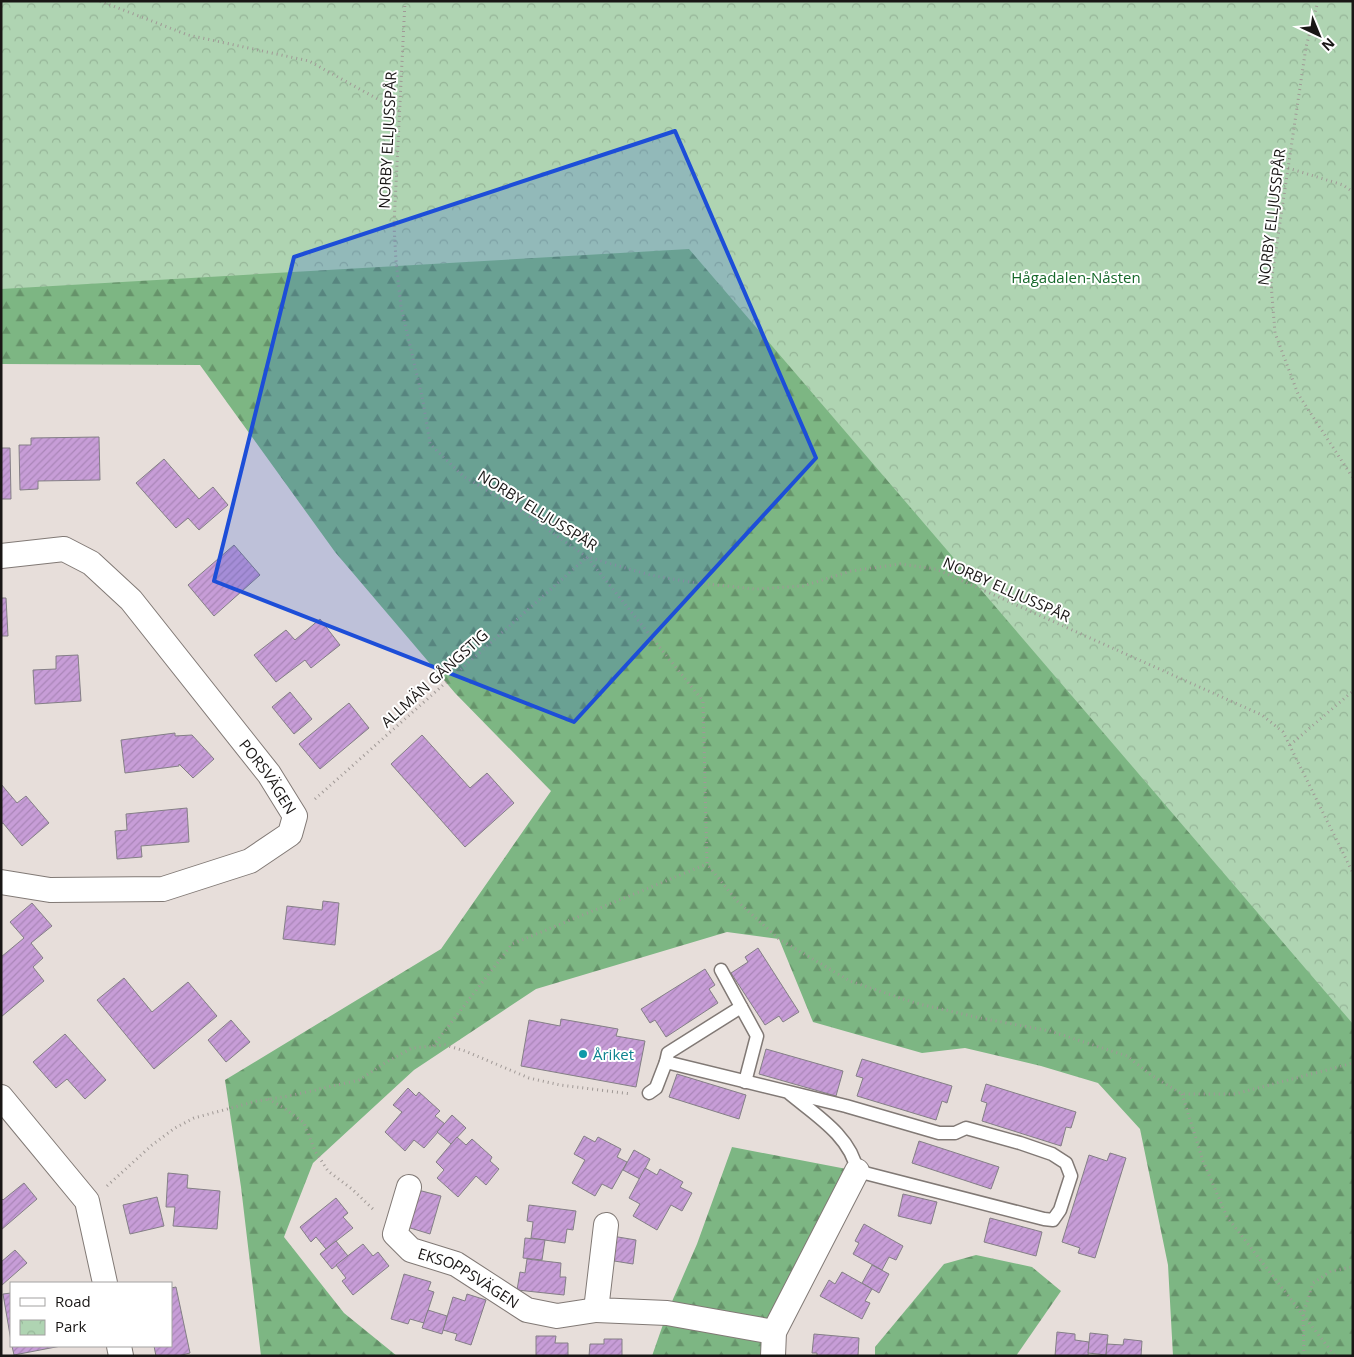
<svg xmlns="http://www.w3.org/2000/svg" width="1354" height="1357" viewBox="0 0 1354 1357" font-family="'Open Sans',sans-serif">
	<defs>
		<pattern id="forest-firs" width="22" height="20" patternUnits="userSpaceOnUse" patternTransform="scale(1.25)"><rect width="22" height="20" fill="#7db683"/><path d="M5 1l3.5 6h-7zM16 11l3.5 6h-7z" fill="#66936a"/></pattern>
		<pattern id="park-crowns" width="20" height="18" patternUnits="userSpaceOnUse" patternTransform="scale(1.25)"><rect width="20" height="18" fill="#afd4b2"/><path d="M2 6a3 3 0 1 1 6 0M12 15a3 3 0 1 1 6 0" fill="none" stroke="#96b598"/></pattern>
		<pattern id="building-hatch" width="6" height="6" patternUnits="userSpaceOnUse" patternTransform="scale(1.25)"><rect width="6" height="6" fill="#c79dd7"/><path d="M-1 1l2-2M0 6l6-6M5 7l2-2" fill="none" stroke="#aa86b8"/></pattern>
	</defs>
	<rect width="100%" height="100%" fill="#e7deda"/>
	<!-- forest -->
	<g fill="url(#forest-firs)">
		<polygon points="1,1 1353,1 1353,1356 1173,1356 1168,1265 1140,1129 1098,1083 1041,1066 965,1048 922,1053 813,1022 779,939 727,932 536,989 414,1070 313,1163 284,1237 344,1313 397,1356 261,1356 241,1187 225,1080 441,949 551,791 455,693 335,552 200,365 1,364"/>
		<polygon points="732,1147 857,1171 773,1356 652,1356 667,1313 697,1244"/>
		<polygon points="976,1255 1032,1267 1061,1291 1016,1356 875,1356 875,1347 944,1264"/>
	</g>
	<!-- park -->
	<polygon fill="url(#park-crowns)" points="1,1 1353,1 1353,1024 689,249 1,289"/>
	<!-- building -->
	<g fill="url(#building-hatch)" stroke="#847f86">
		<polygon points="99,437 100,480 38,481 38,489 20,490 19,445 31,445 31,438"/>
		<polygon points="1,448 10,448 11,499 1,499"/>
		<polygon points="164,459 199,499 213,487 228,505 199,530 188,518 176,528 136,483"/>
		<polygon points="234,545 260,575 214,616 188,585"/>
		<polygon points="1,598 6,598 8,636 1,636"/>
		<polygon points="320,619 340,645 311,668 305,660 276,682 254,655 286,630 295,640"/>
		<polygon points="78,655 81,701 35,704 33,670 56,669 56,656"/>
		<polygon points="290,692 312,719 294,734 272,707"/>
		<polygon points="349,703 369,728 320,769 299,744"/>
		<polygon points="175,733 175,736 192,735 214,759 193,778 179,764 179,766 125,773 121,740"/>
		<polygon points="422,735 470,788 487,773 514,803 465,847 391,764"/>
		<polygon points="1,784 17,803 26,796 49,823 22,846 3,823 1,824"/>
		<polygon points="187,808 189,842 141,846 142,857 117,859 115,831 127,830 126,814"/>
		<polygon points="323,901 339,903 335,945 283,939 287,906 322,910"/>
		<polygon points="32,903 52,926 31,943 43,958 33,967 44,981 1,1017 1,957 24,938 10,922"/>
		<polygon points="758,948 799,1012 783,1022 779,1016 765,1025 731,973 748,962 745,957"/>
		<polygon points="705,969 715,985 709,989 718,1003 666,1037 655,1020 650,1023 641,1009"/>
		<polygon points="124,978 152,1012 188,982 217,1016 154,1069 97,1000"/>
		<polygon points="561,1019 618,1029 616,1036 645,1041 636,1087 521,1066 529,1020 560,1026"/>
		<polygon points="231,1020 250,1042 226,1062 208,1040"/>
		<polygon points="65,1034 106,1080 85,1099 67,1079 56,1088 33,1062"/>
		<polygon points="766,1049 843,1071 836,1096 759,1074"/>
		<polygon points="862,1059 952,1086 947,1103 942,1101 936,1120 857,1096 863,1078 856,1076"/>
		<polygon points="677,1074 746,1095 739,1119 669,1097"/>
		<polygon points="986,1084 1076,1112 1071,1128 1066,1127 1061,1146 982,1121 987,1103 981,1101"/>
		<polygon points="408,1088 416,1096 419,1092 440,1111 435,1116 445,1124 424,1148 414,1140 405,1151 385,1132 402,1112 393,1105"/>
		<polygon points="452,1115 466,1128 451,1144 437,1132"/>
		<polygon points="584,1136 595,1142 598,1137 621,1149 617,1157 627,1162 612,1189 602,1184 595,1196 572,1183 585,1160 574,1154"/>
		<polygon points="457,1137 466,1145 472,1139 492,1157 490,1161 499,1169 486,1185 476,1176 458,1197 437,1178 444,1170 436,1162"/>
		<polygon points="919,1141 999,1167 991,1189 912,1163"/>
		<polygon points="634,1150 650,1159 640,1179 623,1170"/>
		<polygon points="1110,1153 1126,1158 1095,1258 1078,1253 1080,1248 1062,1242 1089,1155 1107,1161"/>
		<polygon points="645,1168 657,1175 660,1169 683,1182 680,1187 692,1193 682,1211 671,1205 657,1230 633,1216 640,1204 629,1198"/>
		<polygon points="168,1173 188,1175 187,1188 220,1191 217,1229 173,1226 175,1207 166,1207"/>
		<polygon points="24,1183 37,1199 1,1230 1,1198 3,1200"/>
		<polygon points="418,1190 441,1196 430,1234 407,1227"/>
		<polygon points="903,1194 937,1202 931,1224 898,1216"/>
		<polygon points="157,1197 164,1226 130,1234 123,1205"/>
		<polygon points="336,1198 348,1213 343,1217 353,1228 326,1249 316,1237 311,1242 300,1227"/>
		<polygon points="529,1205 576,1211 573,1230 567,1229 565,1243 531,1238 533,1222 527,1221"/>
		<polygon points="990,1218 1042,1232 1036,1256 984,1242"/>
		<polygon points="864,1224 903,1246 896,1260 889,1257 882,1270 853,1254 859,1243 855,1241"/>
		<polygon points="612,1236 636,1240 633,1264 608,1260"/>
		<polygon points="525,1238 545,1240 542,1260 523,1258"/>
		<polygon points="336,1241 348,1256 332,1269 320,1254"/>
		<polygon points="363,1244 373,1256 378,1252 389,1266 353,1295 342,1281 346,1278 336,1265"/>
		<polygon points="15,1250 27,1263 2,1285 1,1262"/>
		<polygon points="527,1259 561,1263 560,1277 566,1277 564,1295 517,1290 520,1272 525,1273"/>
		<polygon points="872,1265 889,1274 879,1293 862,1283"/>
		<polygon points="842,1272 872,1289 865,1301 870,1303 862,1319 820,1296 829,1280 835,1284"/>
		<polygon points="404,1274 431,1282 428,1290 434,1292 424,1323 410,1319 408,1324 391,1319"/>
		<polygon points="176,1287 190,1353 178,1356 156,1356 154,1346 171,1346 171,1288"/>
		<polygon points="11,1293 11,1341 3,1294"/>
		<polygon points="467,1294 486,1300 471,1345 455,1340 457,1334 443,1330 453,1297 465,1301"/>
		<polygon points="428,1310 447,1316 442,1334 422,1328"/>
		<polygon points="1057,1332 1075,1334 1075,1340 1089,1342 1088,1356 1055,1356"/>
		<polygon points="1090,1333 1108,1335 1106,1355 1088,1353"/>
		<polygon points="814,1334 859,1338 858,1356 817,1356 817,1353 812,1353"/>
		<polygon points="536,1336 556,1336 555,1343 568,1343 568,1356 536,1356"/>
		<polygon points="604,1339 622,1339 622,1356 589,1356 590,1344 604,1344"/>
		<polygon points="1124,1339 1142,1341 1141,1356 1106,1356 1107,1344 1123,1345"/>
		<polygon points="12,1346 61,1346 14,1355"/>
	</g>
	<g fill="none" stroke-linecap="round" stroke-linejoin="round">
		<defs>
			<g id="lane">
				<polyline points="721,970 757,1036 745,1082"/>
				<polyline points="666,1062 668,1053 741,1007"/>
				<path d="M 649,1093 L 656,1088 L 666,1062 L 846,1106 L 939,1133 L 955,1133 L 966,1128 L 1020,1143 L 1052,1154 L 1066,1163 L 1071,1176 L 1060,1210 L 1053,1220 L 1044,1219 L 857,1171 C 851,1136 814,1114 789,1093"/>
			</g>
			<g id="street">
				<path id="s1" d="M 1,556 L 64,549 L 91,563 L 131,600 L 269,774 L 295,816 L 290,834 L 250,861 L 163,889 L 50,890 L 1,882"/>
				<polyline points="1,1097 87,1201 105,1283"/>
				<path id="s2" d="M 409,1187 L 395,1234 L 411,1250 L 456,1264 L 527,1310 L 557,1316 L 596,1310"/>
				<polyline points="606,1225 596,1310 667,1313 774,1332"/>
				<polyline points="119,1346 121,1356"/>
				<polyline points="773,1356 774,1332 857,1171"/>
			</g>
		</defs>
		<!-- lane casing -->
		<use href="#lane" stroke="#817975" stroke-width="15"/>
		<!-- street casing -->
		<use href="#street" stroke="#817975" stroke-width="26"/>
		<!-- path -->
		<g stroke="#a09996" stroke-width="3" stroke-dasharray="1 4" stroke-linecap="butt">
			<polyline points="100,1 188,35 309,61 401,112"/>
			<polyline points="405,1 394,225 396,261 401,307 423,401 430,444 463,476 520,510 587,557 650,575 696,583 756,589 803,586 851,571 900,564 936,569 1262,715 1283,732 1353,873"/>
			<polyline points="1318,1 1306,47 1271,283 1275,333 1298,394 1353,478"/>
			<polyline points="1288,168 1343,185 1353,192"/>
			<polyline points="1290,745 1353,691"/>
			<polyline points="315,799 587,557 703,701 707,864 737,901 779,939 850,981 915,1003 980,1018 1050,1031 1127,1056 1151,1075 1182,1094 1235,1094 1353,1063"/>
			<polyline points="433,1046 512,944 707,864"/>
			<polyline points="1182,1094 1203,1161 1227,1217 1335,1356"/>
			<polyline points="268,1099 284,1108 304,1123 315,1151 328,1171 352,1189 375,1211"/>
			<polyline points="107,1186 152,1145 175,1128 194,1118 257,1101 289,1096 359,1080 385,1063 412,1048 445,1045 465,1051 529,1078 560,1085 631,1094"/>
			<polyline points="1304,1356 1303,1315 1313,1283 1331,1271 1353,1267"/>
		</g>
		<!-- lane -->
		<use href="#lane" stroke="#fff" stroke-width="12"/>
		<!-- street -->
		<use href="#street" stroke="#fff" stroke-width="24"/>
	</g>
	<!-- marked area -->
	<path fill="#1d4ed8" fill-opacity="0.2" stroke="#1d4ed8" stroke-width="4" stroke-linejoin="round" d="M 675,131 L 816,458 L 574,722 L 214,581 L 294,257 Z"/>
	<!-- markers -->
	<circle fill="#0f9aa8" stroke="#fff" stroke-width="2" cx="583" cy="1054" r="5"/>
	<g text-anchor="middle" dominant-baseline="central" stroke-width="4" stroke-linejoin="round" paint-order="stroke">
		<!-- street labels -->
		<g font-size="15" fill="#191615" stroke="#fff">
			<text transform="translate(387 140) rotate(-87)">NORBY ELLJUSSPÅR</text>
			<text transform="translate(1271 217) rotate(-83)">NORBY ELLJUSSPÅR</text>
			<text transform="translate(538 510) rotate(32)">NORBY ELLJUSSPÅR</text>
			<text transform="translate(1007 589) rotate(24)">NORBY ELLJUSSPÅR</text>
			<text transform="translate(434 678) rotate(-42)">ALLMÄN GÅNGSTIG</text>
			<text stroke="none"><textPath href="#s1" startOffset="372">PORSVÄGEN</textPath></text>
			<text stroke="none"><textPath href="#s2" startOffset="136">EKSOPPSVÄGEN</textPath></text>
		</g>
		<!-- park labels -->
		<g font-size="15" fill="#146829" stroke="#fff">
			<text x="1076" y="277">Hågadalen-Nåsten</text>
		</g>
		<!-- culture labels -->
		<g font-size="15" fill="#0d838f" stroke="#fff" text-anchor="start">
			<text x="593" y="1054">Åriket</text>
		</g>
	</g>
	<!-- border -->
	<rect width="1354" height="1357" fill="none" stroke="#191615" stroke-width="5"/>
	<!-- legend -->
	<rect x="10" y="1282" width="162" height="65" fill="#ffffff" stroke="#a3a2a1"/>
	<rect x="20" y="1298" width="25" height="8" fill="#ffffff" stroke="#a3a2a1"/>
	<text x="55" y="1307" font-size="15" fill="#191615">Road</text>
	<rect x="20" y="1320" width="25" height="15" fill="url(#park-crowns)" stroke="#a3a2a1"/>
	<text x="55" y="1332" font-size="15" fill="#191615">Park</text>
	<!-- north arrow -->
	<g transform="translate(1319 35) rotate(136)" stroke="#ffffff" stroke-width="4" paint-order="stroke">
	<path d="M0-4L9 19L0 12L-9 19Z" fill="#191615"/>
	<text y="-8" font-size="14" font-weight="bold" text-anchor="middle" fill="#191615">N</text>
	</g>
</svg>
